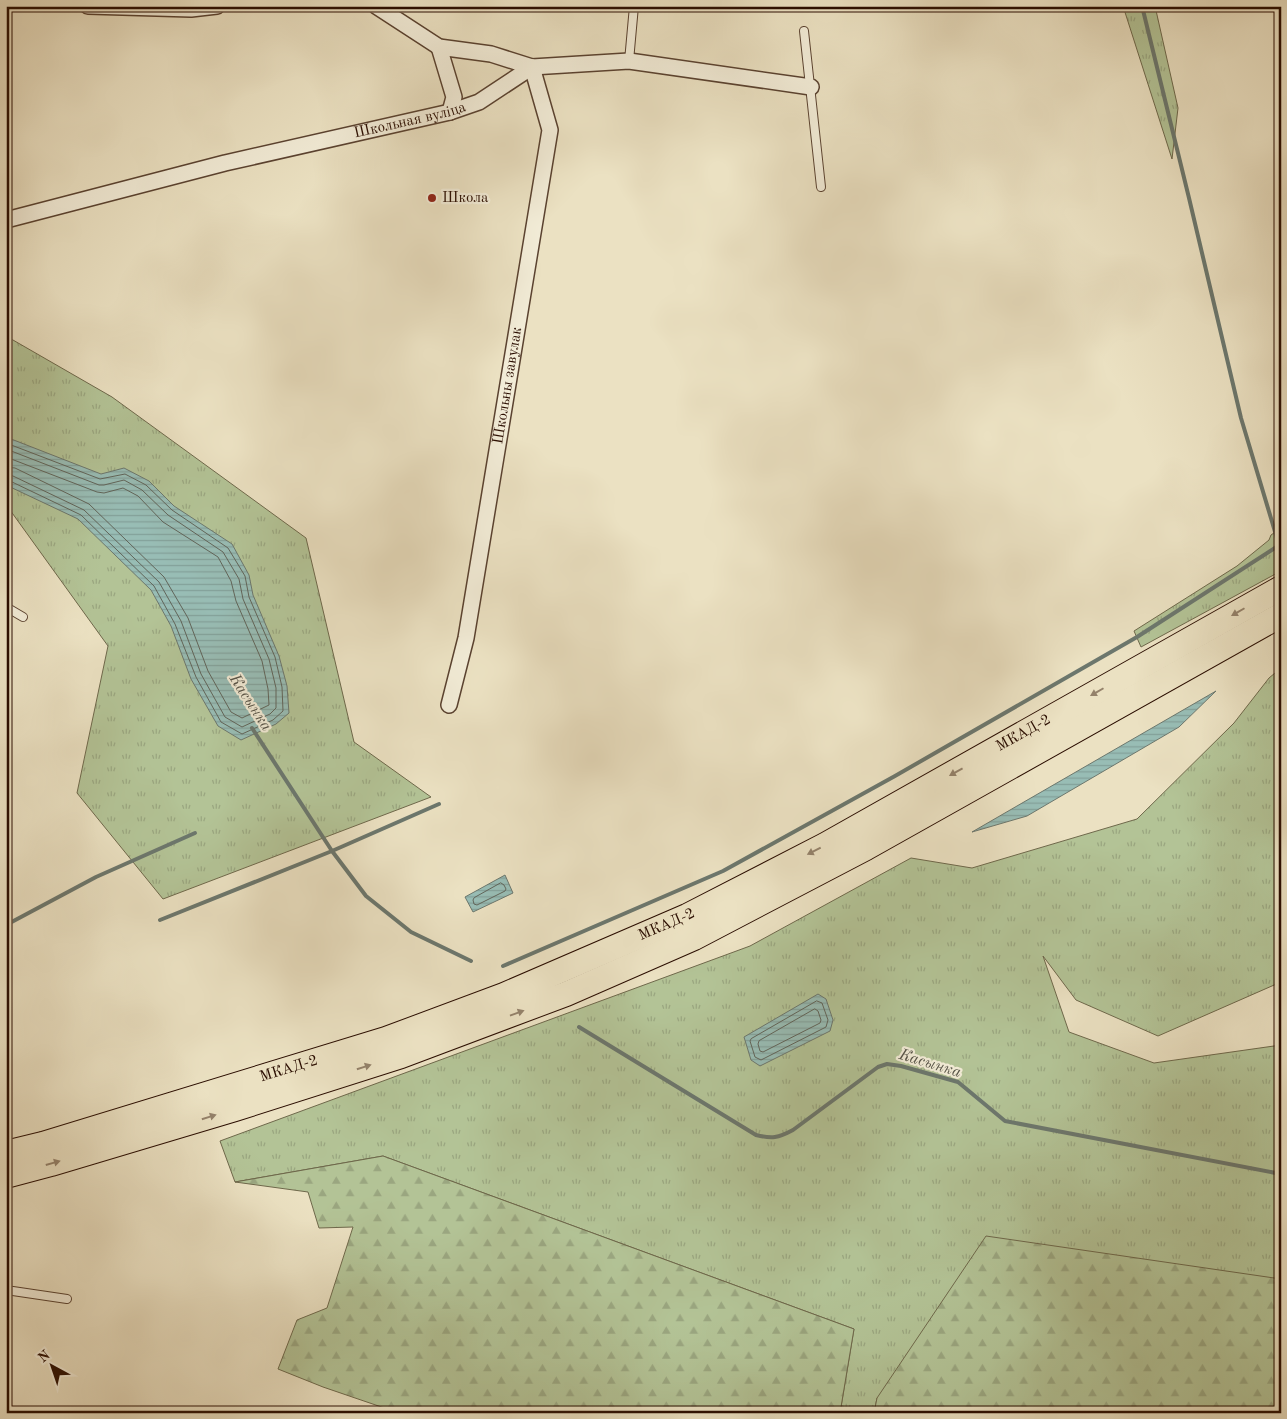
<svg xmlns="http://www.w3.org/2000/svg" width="1287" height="1419" viewBox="0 0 1287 1419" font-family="'Old Standard TT',serif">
	<defs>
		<pattern id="grass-tufts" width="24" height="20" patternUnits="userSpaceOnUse" patternTransform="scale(1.25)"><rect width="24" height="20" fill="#b3c396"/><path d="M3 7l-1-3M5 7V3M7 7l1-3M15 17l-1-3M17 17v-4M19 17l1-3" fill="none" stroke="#9aa680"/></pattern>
		<pattern id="forest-firs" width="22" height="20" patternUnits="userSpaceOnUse" patternTransform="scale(1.25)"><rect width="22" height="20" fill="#b3c396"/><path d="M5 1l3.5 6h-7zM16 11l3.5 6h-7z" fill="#9aa680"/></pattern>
		<pattern id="water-rules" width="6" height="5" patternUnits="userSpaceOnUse" patternTransform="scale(1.25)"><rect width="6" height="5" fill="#98bdb5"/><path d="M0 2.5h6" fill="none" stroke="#83a19a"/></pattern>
	</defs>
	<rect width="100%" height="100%" fill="#ebe1c2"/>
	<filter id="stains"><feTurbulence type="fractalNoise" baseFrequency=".004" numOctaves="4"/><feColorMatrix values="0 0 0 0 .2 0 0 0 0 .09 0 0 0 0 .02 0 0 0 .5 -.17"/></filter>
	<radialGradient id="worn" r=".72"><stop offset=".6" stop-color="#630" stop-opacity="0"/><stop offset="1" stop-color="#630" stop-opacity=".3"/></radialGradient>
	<!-- grass -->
	<g fill="url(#grass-tufts)" stroke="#6e684b">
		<polygon points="1123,6 1155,6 1178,108 1172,159"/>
		<polygon points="6,336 112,397 306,538 354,742 431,797 163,899 77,793 108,646 10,510 6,508"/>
		<polygon points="1281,528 1281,571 1141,647 1134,631 1237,566 1269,540 1271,535"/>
		<polygon points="1281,668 1281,982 1158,1036 1076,1000 1043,956 1069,1032 1154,1063 1281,1045 1281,1286 877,1398 874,1413 840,1413 854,1329 383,1156 235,1182 220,1141 750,946 911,858 972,868 1137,819 1234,723 1269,678"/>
	</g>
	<!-- forest -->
	<g fill="url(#forest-firs)" stroke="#6e684b">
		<polygon points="383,1156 854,1329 840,1413 399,1413 323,1387 278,1369 297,1320 327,1308 353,1227 319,1228 308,1192 235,1182"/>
		<polygon points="986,1236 1281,1279 1281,1413 874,1413 877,1398"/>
	</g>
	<!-- water -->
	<g fill="url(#water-rules)" stroke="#6c776d">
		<polygon points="6,437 101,474 124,468 149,481 174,506 232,544 249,575 253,595 279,656 287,686 289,713 276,724 241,740 218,726 191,679 171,626 151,590 78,519 6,485"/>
		<polygon points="1216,691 1179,727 1027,816 972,832"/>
		<polygon points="505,875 513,893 473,912 465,897"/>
		<polygon points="818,994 826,999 833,1020 830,1031 760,1066 751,1060 744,1037"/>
	</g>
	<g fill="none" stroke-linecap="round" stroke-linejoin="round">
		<!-- shore -->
		<g stroke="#61655a" stroke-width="1">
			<polyline points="6,443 100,479 125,474 146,485 172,510 228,548 245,576 249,597 275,657 282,687 283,711 273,720 242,734 221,722 196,677 175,624 154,586 81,515 10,481 6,481"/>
			<polyline points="6,449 99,485 104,485 124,480 142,490 168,515 223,552 239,579 243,599 269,659 276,688 276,708 270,714 242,727 225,717 201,674 181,621 159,582 84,510 13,476 6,474"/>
			<polyline points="6,457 97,492 104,493 123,488 138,496 163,522 218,557 231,581 236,601 262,661 268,689 269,705 242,718 231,712 208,671 188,618 164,577 89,504 15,468 6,467"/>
			<polygon points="501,883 504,885 506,889 505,891 477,905 474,904 473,900 474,898"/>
			<polygon points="817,1001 822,1003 828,1020 826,1027 761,1060 755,1057 750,1041 751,1039"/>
			<polygon points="815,1009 818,1011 821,1020 820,1023 763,1052 760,1051 758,1044 759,1041"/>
		</g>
		<!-- stream -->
		<g stroke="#6c776d" stroke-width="4">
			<polyline points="1142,6 1189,198 1241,418 1279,545"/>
			<polyline points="252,728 332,851 366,896 411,932 471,961"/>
			<polyline points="160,920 332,851 439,804"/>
			<polyline points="6,925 96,877 195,833"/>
			<polyline points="503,966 723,871 895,776 1137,637 1281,544"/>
			<path d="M 579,1027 L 756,1135 C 772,1139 778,1138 793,1130 L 878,1067 L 887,1064 L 901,1066 L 958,1082 L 1005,1121 L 1281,1174"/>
		</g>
		<defs>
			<g id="service">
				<polyline points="804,31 821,187"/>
				<polyline points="629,61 634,6"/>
				<polyline points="6,607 23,617"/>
				<polyline points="6,1290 67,1299"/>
			</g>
			<g id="minor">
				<polyline points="88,6 191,9 217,6"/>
				<polyline points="376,6 439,47 491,54 532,67"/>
				<polyline points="439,47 454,97 450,112"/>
				<path id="s1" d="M 6,220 L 225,163 L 450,112 L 479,102 L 532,67 L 629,61 L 811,87"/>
				<path id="s2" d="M 449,705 L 466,638 L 550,130 L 532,67"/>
			</g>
			<g id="trunk">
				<path id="s3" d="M 6,1153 L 43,1144 L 386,1039 L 504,995 L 687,916 L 825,845 L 1281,588"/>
				<polyline points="6,1176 51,1164 235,1109 401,1056 566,994 694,938 866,848 1281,615"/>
			</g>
		</defs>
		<!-- service casing -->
		<use href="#service" stroke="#5a4230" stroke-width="10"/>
		<!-- minor casing -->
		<use href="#minor" stroke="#5a4230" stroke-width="18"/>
		<!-- trunk casing -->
		<use href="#trunk" stroke="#2a0d00" stroke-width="26"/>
		<!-- service -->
		<use href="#service" stroke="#f2ecd7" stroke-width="8"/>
		<!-- minor -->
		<use href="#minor" stroke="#f2ecd7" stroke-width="15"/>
		<!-- trunk -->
		<use href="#trunk" stroke="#ebe1c2" stroke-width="24"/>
	</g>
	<!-- one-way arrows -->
	<defs><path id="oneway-solid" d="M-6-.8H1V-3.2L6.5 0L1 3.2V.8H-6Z" transform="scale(1.25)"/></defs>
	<g fill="#94826b">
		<use href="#oneway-solid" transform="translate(1238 612) rotate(150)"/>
		<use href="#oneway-solid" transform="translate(1097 692) rotate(150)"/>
		<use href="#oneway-solid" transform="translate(956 772) rotate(151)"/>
		<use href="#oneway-solid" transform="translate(814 851) rotate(153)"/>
		<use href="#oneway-solid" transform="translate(517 1013) rotate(-20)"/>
		<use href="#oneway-solid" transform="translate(364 1067) rotate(-18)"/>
		<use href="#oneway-solid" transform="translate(209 1117) rotate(-17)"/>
		<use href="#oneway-solid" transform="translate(53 1163) rotate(-16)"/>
	</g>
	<!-- markers -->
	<circle fill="#8f2418" stroke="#f2ecd7" stroke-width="2" cx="432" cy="198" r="5"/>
	<g text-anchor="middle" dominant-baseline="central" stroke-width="4.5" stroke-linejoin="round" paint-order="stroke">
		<!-- street labels -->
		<g font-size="15" fill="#2a0d00" stroke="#f2ecd7">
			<text stroke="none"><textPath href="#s1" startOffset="416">Школьная вуліца</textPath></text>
			<text stroke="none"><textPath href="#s2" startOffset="325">Школьны завулак</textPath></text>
			<text stroke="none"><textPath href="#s3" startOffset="1105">МКАД-2</textPath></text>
			<text stroke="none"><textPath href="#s3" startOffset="700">МКАД-2</textPath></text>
			<text stroke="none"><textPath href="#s3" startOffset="295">МКАД-2</textPath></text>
		</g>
		<!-- poi labels -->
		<g font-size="15" fill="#2a0d00" stroke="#f2ecd7" text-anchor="start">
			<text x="442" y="198">Школа</text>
		</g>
		<!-- water labels -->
		<g font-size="16" font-style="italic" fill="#565348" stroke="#f2ecd7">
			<text transform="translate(250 703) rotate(57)">Касынка</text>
			<text transform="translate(930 1064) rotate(17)">Касынка</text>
		</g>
	</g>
	<!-- margin -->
	<rect width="1287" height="1419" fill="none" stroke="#ebe1c2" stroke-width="25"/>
	<rect x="8" y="8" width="1272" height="1404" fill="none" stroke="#2a0d00" stroke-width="2.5"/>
	<rect x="12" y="12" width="1262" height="1394" fill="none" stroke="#2a0d00"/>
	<!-- north arrow -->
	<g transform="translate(52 1366) rotate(320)" stroke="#f2ecd7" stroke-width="4" paint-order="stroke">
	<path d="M0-4L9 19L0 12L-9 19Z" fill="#2a0d00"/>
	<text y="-8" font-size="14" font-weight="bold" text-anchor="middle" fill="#2a0d00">N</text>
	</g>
	<rect width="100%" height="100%" filter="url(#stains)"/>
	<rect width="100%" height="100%" fill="url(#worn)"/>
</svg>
